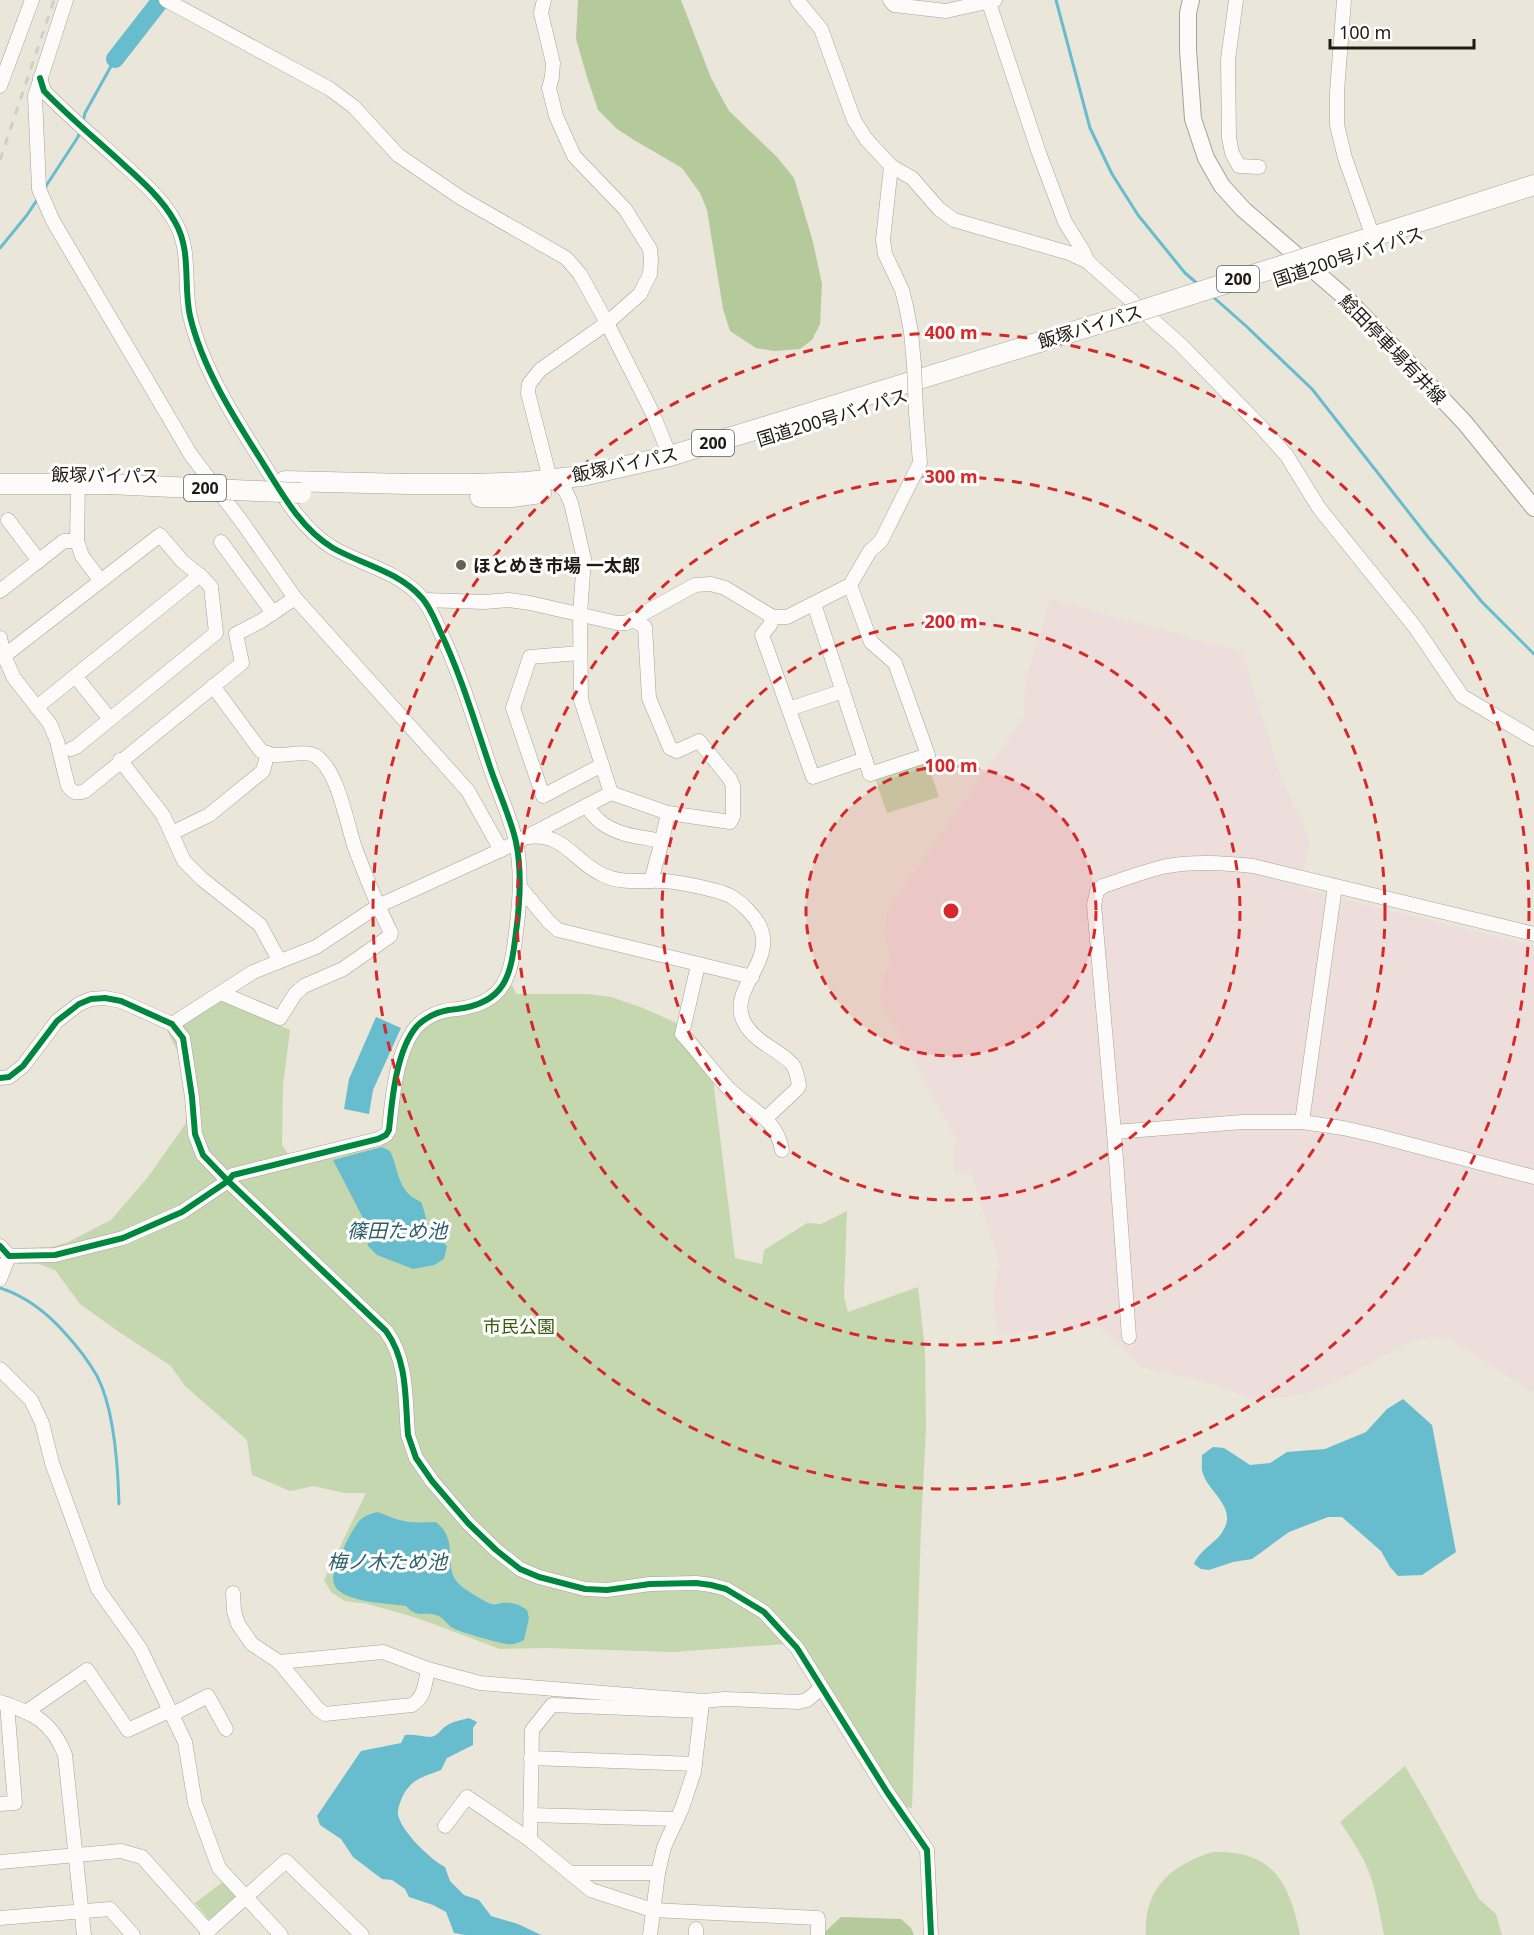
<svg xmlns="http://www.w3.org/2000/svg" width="1534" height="1935" viewBox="0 0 1534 1935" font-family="'Noto Sans','Noto Sans JP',sans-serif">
	<rect width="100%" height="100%" fill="#eae6da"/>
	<!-- industrial -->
	<polygon fill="#eededb" points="1050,599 1242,652 1280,774 1310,841 1298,888 1534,946 1534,1393 1450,1339 1432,1337 1405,1344 1344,1378 1303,1395 1274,1398 1248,1398 1222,1386 1141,1367 1099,1326 997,1334 993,1292 1000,1265 971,1173 954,1174 953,1147 958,1143 879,996 891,956 885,937 887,911 1024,717 1025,683"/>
	<!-- green -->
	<g fill="#c5d7af">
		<polygon points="926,759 939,797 887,813 874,776"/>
		<path d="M 512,985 L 516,994 L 588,994 L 611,997 L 643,1008 L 681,1025 L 713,1080 L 735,1258 L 762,1264 L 764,1250 L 807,1223 L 821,1224 L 847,1211 L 844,1297 L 848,1312 L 918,1287 L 925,1350 L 926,1427 L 921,1527 L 912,1808 L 905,1807 L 826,1684 L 801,1643 L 673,1652 L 545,1648 L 500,1649 L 417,1618 L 368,1604 L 345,1601 L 331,1592 L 324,1580 L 366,1493 L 344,1493 L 314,1486 L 290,1491 L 252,1475 L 247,1440 L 185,1386 L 171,1366 L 119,1332 L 80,1304 L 55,1270 L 39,1264 L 18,1264 L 18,1248 L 52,1247 L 66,1243 L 111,1220 L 148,1177 L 186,1123 L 185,1086 L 181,1058 L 168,1032 L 220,999 L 290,1030 L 283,1085 L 282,1145 L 290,1156 L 383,1142 C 390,1111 404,1029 437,1017 C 455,1011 479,1014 496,1002 C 502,997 507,990 512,985 Z"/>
		<path d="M 1405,1766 L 1429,1807 L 1479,1899 L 1496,1914 L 1502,1935 L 1384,1935 C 1379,1912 1376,1888 1367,1867 C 1360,1851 1350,1837 1340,1822 Z"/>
		<path d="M 1213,1852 C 1273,1850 1289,1882 1300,1935 L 1146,1935 C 1143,1889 1172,1864 1213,1852 Z"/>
		<polygon points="224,1881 238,1897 210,1921 195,1903"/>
	</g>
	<!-- forest -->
	<g fill="#b5ca9b">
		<polygon points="578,0 681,0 711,78 729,111 777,157 794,178 813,242 822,284 820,324 812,340 800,349 774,351 756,348 730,331 723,309 707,210 700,193 682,168 634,140 617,129 598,110 587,77 576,39"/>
		<polygon points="841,1917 901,1919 911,1928 914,1935 825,1935 826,1931"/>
	</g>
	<!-- water -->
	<g fill="#67bdcd">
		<polygon points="376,1017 401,1028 373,1090 369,1114 344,1109 349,1079"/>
		<path d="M 382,1147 L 390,1151 C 400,1171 396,1191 421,1202 C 424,1209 425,1215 427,1222 C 429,1231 440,1240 447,1246 L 444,1259 L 434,1265 L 413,1269 L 377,1255 L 368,1246 L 365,1222 L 333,1160 Z"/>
		<path d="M 1403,1399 L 1432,1425 L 1456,1552 L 1422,1575 L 1398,1576 L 1390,1567 L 1381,1551 L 1342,1517 L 1328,1517 L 1289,1532 L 1252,1559 L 1233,1562 L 1209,1570 L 1201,1569 L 1194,1564 C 1201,1548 1218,1542 1224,1529 C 1236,1507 1209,1492 1203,1474 C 1201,1469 1202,1461 1202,1455 L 1213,1447 L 1224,1448 L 1250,1465 L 1270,1463 L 1287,1452 L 1325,1449 L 1366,1432 L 1387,1409 Z"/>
		<path d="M 378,1512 C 404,1523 409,1523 436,1522 C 461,1542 441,1568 460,1585 C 464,1589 486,1603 492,1604 C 495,1605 498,1604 501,1603 C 512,1602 518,1604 527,1610 L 529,1618 L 524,1640 C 518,1643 513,1645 506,1644 C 496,1642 458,1632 451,1627 C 446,1623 443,1617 436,1615 C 422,1611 418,1619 406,1606 C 387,1603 353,1603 338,1590 C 335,1588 333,1582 333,1578 C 334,1565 352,1528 361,1519 C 366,1515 372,1513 378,1512 Z"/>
		<path d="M 469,1718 L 477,1722 L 473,1728 L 473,1745 L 447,1758 L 441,1770 C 431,1774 415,1778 408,1788 C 403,1793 397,1808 398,1815 C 402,1832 430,1859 445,1867 L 450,1881 L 464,1895 L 479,1900 L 491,1916 L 518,1924 L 541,1935 L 465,1935 L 454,1933 L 446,1912 L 433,1905 L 409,1897 L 405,1889 L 392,1880 L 382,1879 L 353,1857 L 341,1839 L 320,1825 L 317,1816 L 361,1751 L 401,1743 L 405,1735 C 415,1734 422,1737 430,1737 C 438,1736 440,1730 446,1726 C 453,1721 462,1720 469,1718 Z"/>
	</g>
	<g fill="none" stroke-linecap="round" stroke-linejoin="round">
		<!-- stream -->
		<g stroke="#67bdcd" stroke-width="3">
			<polyline points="1056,0 1090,128 1112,174 1138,215 1185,273 1199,285"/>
			<polyline points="83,122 85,113 115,59"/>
			<polyline points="44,189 78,137 80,131"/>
			<polyline points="0,248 27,215 39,197"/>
			<polyline points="1211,295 1246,326 1312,389 1428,537 1482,602 1534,654"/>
			<path d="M 0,1288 C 25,1296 46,1312 64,1332 C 77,1346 88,1360 97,1376 C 114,1408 118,1468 119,1504"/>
		</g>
		<!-- river -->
		<polyline stroke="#67bdcd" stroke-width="18" points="115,59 161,0"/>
		<defs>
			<g id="minor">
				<polyline points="66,0 35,96 39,189 53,221 191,455 242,522 295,598 468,791 501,850"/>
				<polyline points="166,0 330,89 354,107 398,155 461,198 566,258 580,274 607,323 652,412 670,456"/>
				<polyline points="797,0 821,29 854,120 866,139 891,166 912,178 939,209 954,220 1069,253 1088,262 1181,345 1262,428 1287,456 1319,508 1415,627 1462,696 1534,739"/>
				<polyline points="890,0 894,5 946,11 995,0"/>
				<polyline points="988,0 1039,153 1065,222 1083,251 1088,262"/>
				<polyline points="1236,0 1228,60 1229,138 1232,153 1239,166 1259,167"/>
				<polyline points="1344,0 1337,92 1337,125 1345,158 1373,237"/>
				<polyline points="0,86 32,0"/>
				<polyline points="891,166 883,240 885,254 902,290 906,306 911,332 914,365"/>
				<polyline points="8,520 39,561"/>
				<polyline points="77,541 82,556 101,581"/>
				<polyline points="221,542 273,613"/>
				<polyline points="0,591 64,541 77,541 78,484"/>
				<polyline points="424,600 484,602 509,600 530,603 617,623 626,623 695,585 711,584 725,588 773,617 787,617 850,585 870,551 881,541 920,463 916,412"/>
				<polyline points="814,604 870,774 928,755 895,663 871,642 850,585"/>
				<polyline points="773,617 770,625 762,635 813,777 865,759"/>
				<path d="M 0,638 L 4,656 L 14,678 L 50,724 L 57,741 L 68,786 C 73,793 77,794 85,791 L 242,663 L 236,634 L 261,621 L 295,598"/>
				<polyline points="580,653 530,657 513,708 543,796 602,765"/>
				<polyline points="4,656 160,535 182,561 202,577 211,587 216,633 76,747 71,749"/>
				<polyline points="75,676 110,719"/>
				<path d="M 213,686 L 261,751 C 265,752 270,755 274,755 C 286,756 299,751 311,754 C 337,762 347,825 355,848 C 366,877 377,905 391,933 L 390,936 L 343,969 L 304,986 L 295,994 L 280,1018 L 221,993"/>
				<polyline points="37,707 200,575"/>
				<polyline points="789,709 843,691"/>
				<polyline points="120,760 163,815 184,861 202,879 260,925 279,960"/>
				<polyline points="611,793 668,813 730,822 733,817 733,786 730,779 699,741 677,751 670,748 649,698 645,627 634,620"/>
				<path d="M 586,806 C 591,812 596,819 602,823 C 619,836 642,837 662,841 L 651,881"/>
				<polyline points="172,833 209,815 263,771 268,753"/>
				<path d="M 528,837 C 564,832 574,862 603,875 C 622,884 640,880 661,881 C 675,881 721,890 732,897 C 743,904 755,916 760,927 C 776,962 727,990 744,1022 C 755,1043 777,1048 792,1064 C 797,1070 798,1079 799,1086 L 796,1090 L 766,1118"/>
				<polyline points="662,841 668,813"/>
				<polyline points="520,887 549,922 558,930 752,977"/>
				<path d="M 698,965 L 682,1034 C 698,1051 712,1071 728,1088 C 750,1110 776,1117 782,1150"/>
				<polyline points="172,1024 253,972 316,947 378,906 501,850 611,793 581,700 580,614 584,559 571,503 565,490 550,479 528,393 529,384 540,370 607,323 640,294 650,274 651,261 650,249 625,209 574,156 556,116 549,88 552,77 553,63 541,13 544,0"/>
				<path d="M 0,1078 L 9,1077 L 23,1066 L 57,1021 L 79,1004 L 91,999 L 105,998 L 121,1001 L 172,1024 L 183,1038 L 192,1097 L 195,1134 L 203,1155 L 228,1181 L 386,1331 C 408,1361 405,1400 408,1435 L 416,1458 L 432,1481 L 468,1523 L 496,1550 L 520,1569 L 539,1577 L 585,1589 L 607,1590 L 650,1584 L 696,1583 L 711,1585 L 726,1589 L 764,1612 L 797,1648 L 887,1792 L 927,1850 L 931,1935"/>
				<polyline points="1302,1122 1335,886"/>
				<polyline points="1114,1132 1243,1122 1302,1122 1343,1128 1378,1136 1534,1177"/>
				<path d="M 0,1246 L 9,1256 L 55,1255 L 123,1238 L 182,1212 L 228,1181 L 233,1175 L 378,1139 L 386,1135 L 389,1130 C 392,1100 396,1050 417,1026 C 428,1015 442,1010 457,1009 C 506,1003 511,975 516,932 C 520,903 522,871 516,842 C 511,819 499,793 491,770 C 475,723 461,675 440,631 C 435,620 430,607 422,598 C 398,571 363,565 333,548 C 300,528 281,492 261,460 C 233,416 202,367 190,316 C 183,285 192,251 175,222 C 163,200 143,182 124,165 C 98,141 69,117 44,91 L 40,78"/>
				<polyline points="0,1279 9,1256"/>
				<path d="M 1129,1337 L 1114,1132 L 1094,905 L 1097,891 L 1103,886 C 1124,879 1145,871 1167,866 C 1195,861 1224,863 1253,866 L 1534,934"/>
				<polyline points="0,1369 31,1400 42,1423 52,1463 98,1589 140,1648 185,1742 195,1803 219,1868 281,1935"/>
				<polyline points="233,1593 234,1611 238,1624 252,1644 279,1662 383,1652 428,1669 480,1683 703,1701 725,1699 799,1702 807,1700 821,1688"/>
				<path d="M 279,1662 L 318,1709 L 325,1714 L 412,1705 C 425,1697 425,1683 428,1669"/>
				<path d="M 0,1702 C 33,1713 52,1721 65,1755 L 84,1935"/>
				<polyline points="26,1712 87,1670 128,1730 169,1711"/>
				<polyline points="171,1715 208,1696 226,1729"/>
				<polyline points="531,1758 695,1764"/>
				<polyline points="0,1804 15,1803 7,1704"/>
				<polyline points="530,1815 677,1819"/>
				<polyline points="445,1826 467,1797 530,1840"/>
				<polyline points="0,1862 121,1851 142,1857 208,1931"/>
				<polyline points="570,1873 591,1890 652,1910 818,1918 818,1935"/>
				<polyline points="658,1873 570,1873 530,1840 532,1730 552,1705 701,1711"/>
				<polyline points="0,1918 110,1909 133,1935"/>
				<polyline points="207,1935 208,1931 286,1861 362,1935"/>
				<polyline points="650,1935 658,1873 664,1847 682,1808 694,1772 702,1703"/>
				<polyline points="696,1935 696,1929"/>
			</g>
			<polyline id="major" points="1191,0 1188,13 1188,50 1193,119 1206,158 1222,186 1244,210 1347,299 1382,335 1465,423 1534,508"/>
			<g id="highway">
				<polyline points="1350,244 1534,185"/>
				<polyline points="285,481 407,484 476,484 527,482 582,476 670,456 1127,315"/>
				<polyline points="0,484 109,484"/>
				<polyline points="480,497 512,497 541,493"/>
			</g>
		</defs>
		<!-- minor casing -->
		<use href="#minor" stroke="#a5a299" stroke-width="15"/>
		<!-- major casing -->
		<use href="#major" stroke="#a5a299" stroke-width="18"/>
		<!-- highway casing -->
		<use href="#highway" stroke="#a5a299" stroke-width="21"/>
		<!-- minor -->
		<use href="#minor" stroke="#fcfbf9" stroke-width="14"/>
		<!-- major -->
		<use href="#major" stroke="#fcfbf9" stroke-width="16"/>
		<!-- highway -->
		<use href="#highway" stroke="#fcfbf9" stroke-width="20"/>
		<!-- rail -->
		<polyline stroke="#cfcecb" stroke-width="3" stroke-dasharray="8 8" stroke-linecap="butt" points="0,160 54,0"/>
		<defs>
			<polyline id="minor-bridge" points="914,365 916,412"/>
			<g id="highway-bridge">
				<polyline points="1127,315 1350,244"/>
				<polyline points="109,484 301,493"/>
			</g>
		</defs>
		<!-- minor-bridge casing -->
		<use href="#minor-bridge" stroke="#a5a299" stroke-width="15" stroke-linecap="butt"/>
		<!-- highway-bridge casing -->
		<use href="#highway-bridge" stroke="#a5a299" stroke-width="21" stroke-linecap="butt"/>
		<!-- minor-bridge -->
		<use href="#minor-bridge" stroke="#fcfbf9" stroke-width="14"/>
		<!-- highway-bridge -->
		<use href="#highway-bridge" stroke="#fcfbf9" stroke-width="20"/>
		<defs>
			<g id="cycleway">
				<path d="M 0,1078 L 9,1077 L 23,1066 L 57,1021 L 79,1004 L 91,999 L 105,998 L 121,1001 L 172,1024 L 183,1038 L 192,1097 L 195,1134 L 203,1155 L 228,1181 L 386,1331 C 408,1361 405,1400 408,1435 L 416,1458 L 432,1481 L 468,1523 L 496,1550 L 520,1569 L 539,1577 L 585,1589 L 607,1590 L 650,1584 L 696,1583 L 711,1585 L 726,1589 L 764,1612 L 797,1648 L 887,1792 L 927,1850 L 931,1935"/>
				<path d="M 0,1246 L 9,1256 L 55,1255 L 123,1238 L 182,1212 L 228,1181 L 233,1175 L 378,1139 L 386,1135 L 389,1130 C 392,1100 396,1050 417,1026 C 428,1015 442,1010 457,1009 C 506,1003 511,975 516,932 C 520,903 522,871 516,842 C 511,819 499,793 491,770 C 475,723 461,675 440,631 C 435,620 430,607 422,598 C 398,571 363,565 333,548 C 300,528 281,492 261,460 C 233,416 202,367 190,316 C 183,285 192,251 175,222 C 163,200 143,182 124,165 C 98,141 69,117 44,91 L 40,78"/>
			</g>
		</defs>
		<!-- cycleway casing -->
		<use href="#cycleway" stroke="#fff" stroke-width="10"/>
		<!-- cycleway -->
		<use href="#cycleway" stroke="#00873e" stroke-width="6"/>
	</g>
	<!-- distance rings -->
	<circle cx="951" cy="911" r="145" fill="#d62828" fill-opacity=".12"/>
	<g fill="none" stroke="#d62828" stroke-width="3" stroke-dasharray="10 8">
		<circle cx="951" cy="911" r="145"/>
		<circle cx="951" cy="911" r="289"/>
		<circle cx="951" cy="911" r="434"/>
		<circle cx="951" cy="911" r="578"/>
	</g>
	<!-- markers -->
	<circle fill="#656259" stroke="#fff" stroke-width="2" cx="461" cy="565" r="6"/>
	<g text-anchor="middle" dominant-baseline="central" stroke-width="6" stroke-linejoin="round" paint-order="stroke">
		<!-- shield labels -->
		<g fill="#fff" stroke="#615f5a" stroke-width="1.5">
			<rect x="1217" y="266" width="42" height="26" rx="4.5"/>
			<rect x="692" y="430" width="42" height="26" rx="4.5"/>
			<rect x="184" y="475" width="42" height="26" rx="4.5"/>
		</g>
		<g font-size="16" font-weight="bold" fill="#1d1b13">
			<text x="1238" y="279">200</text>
			<text x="713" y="443">200</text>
			<text x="205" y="488">200</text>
		</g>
		<!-- street labels -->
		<g font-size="18" fill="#1d1b13" stroke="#fff">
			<text transform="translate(1348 256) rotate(-18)">国道200号バイパス</text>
			<text transform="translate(1090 326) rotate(-17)">飯塚バイパス</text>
			<text transform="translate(1393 349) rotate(46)">鯰田停車場有井線</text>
			<text transform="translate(832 417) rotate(-17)">国道200号バイパス</text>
			<text transform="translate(625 464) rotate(-12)">飯塚バイパス</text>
			<text transform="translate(105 475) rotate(1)">飯塚バイパス</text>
		</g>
		<!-- poi labels -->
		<g font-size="18" font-weight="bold" fill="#1d1b13" stroke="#fff" text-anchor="start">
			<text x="473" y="565">ほとめき市場 一太郎</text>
		</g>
		<!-- park labels -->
		<g font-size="18" fill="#365b08" stroke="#fff">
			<text x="519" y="1326">市民公園</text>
		</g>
		<!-- water labels -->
		<g font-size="20" font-style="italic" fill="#2f606c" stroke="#fff">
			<text x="397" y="1230">篠田ため池</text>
			<text x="387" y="1561">梅ノ木ため池</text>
		</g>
	</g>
	<circle cx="951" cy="911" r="9" fill="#d62828" stroke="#fff" stroke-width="3"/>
	<g font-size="18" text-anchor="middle" font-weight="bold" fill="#d62828" stroke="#fff" stroke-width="6" stroke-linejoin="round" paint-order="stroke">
		<text x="951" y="339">400 m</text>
		<text x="951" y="483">300 m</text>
		<text x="951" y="628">200 m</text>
		<text x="951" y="772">100 m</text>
	</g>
	<!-- scale -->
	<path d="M1330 39v9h144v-9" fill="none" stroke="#1d1b13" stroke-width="3"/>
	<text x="1339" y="39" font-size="18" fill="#1d1b13" stroke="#ffffff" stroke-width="4.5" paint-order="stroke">100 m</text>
</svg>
